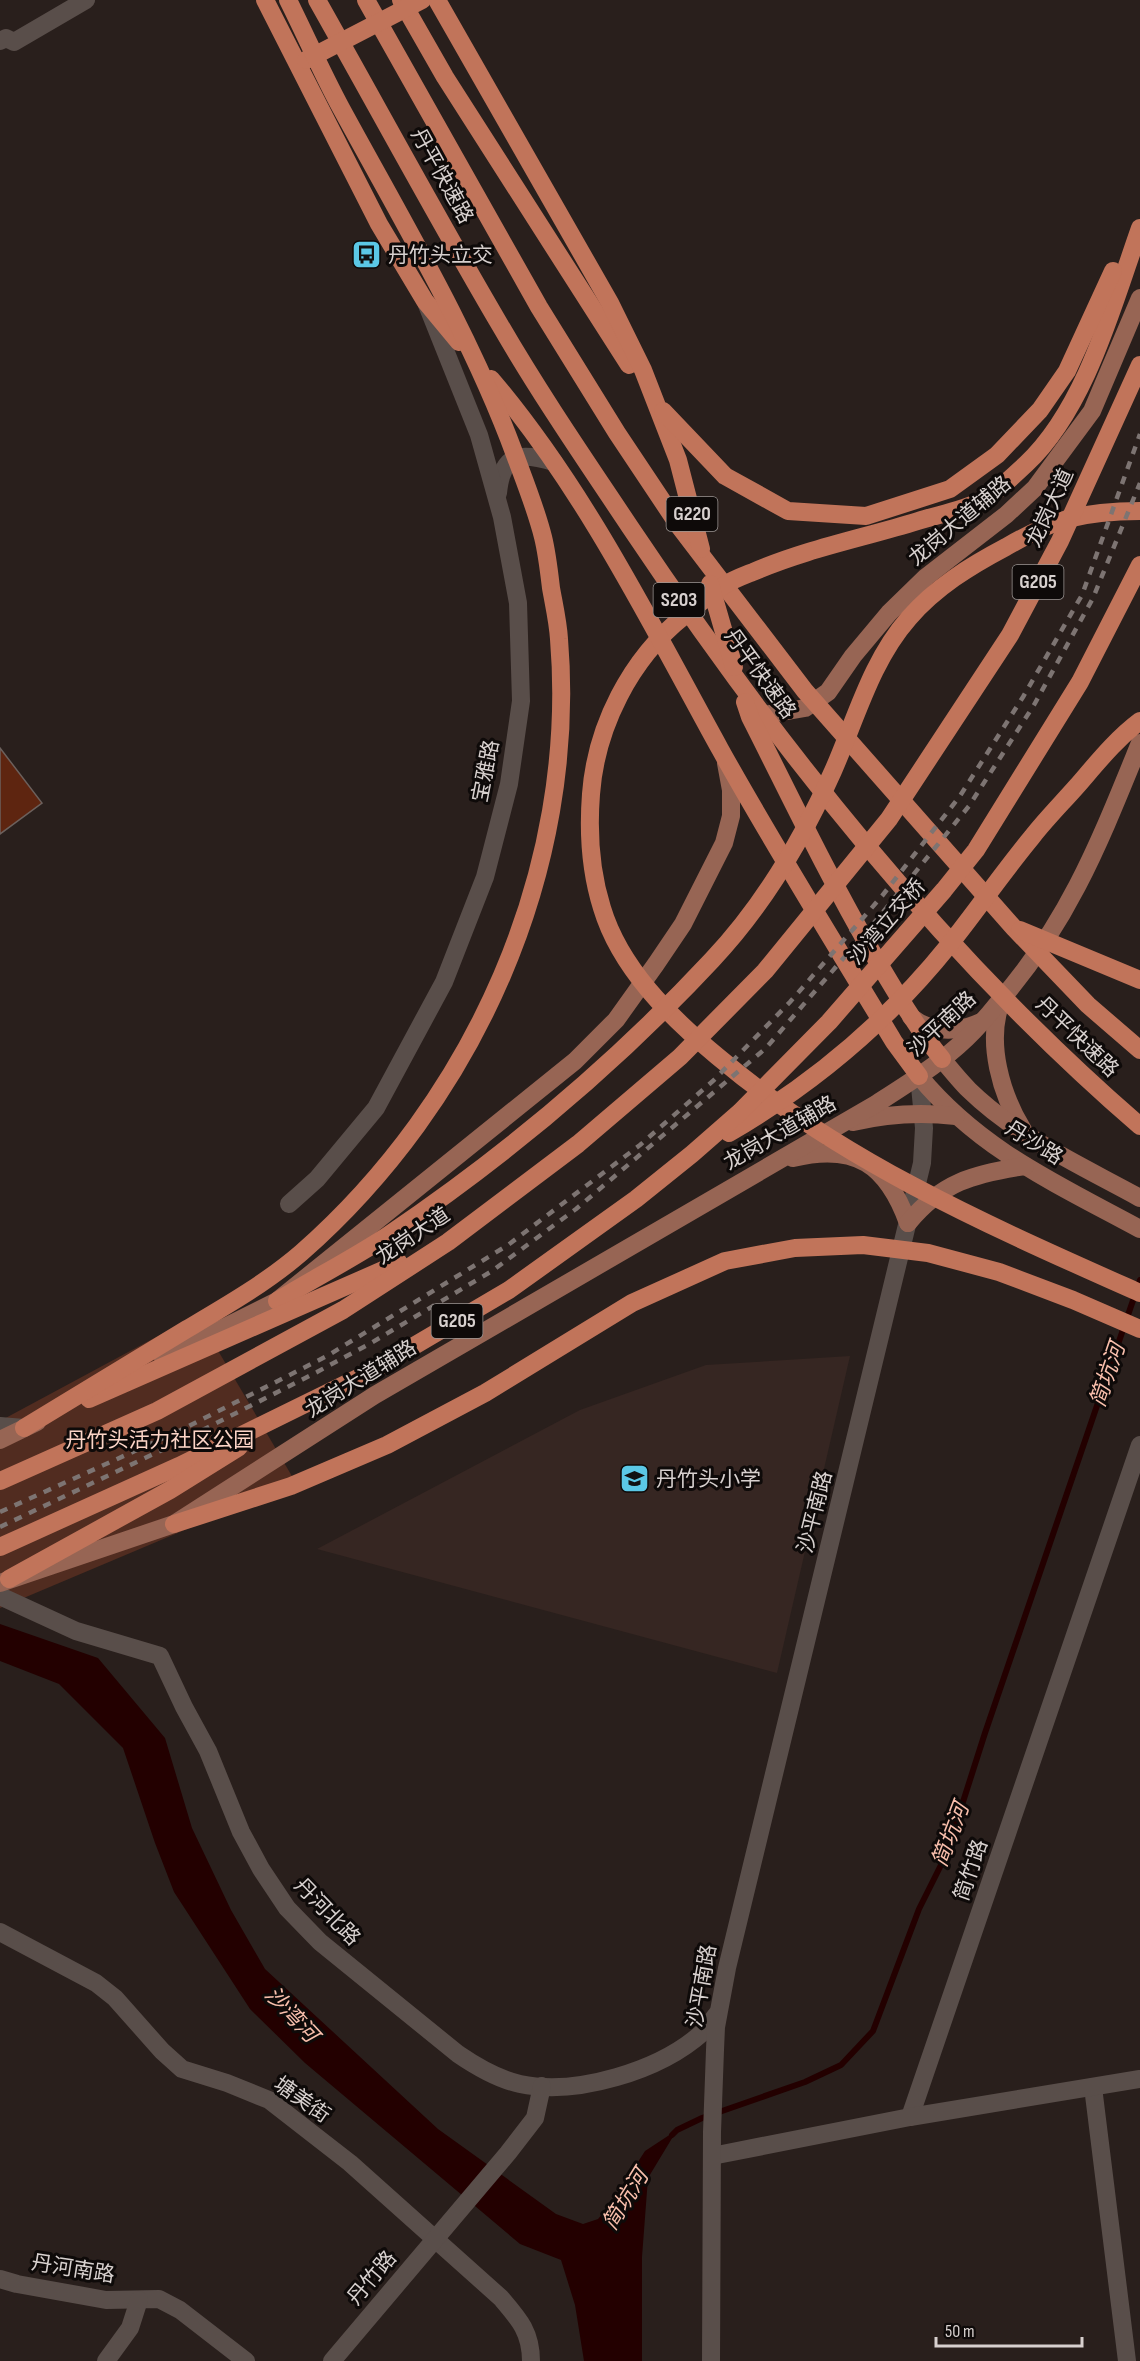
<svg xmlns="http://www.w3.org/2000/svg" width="1140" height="2361" viewBox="0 0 1140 2361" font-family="'Sofia Sans Condensed','Noto Sans SC',sans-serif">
	<rect width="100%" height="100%" fill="#291f1c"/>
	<!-- built -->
	<polygon fill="#362622" points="850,1356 777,1673 317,1549 580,1410 706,1365"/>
	<!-- green -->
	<polygon fill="#512c20" points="197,1315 296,1483 0,1608 0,1421"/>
	<!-- water -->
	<polygon fill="#230000" points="0,1624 98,1658 165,1738 192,1828 231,1910 265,1969 438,2129 556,2214 583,2224 598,2219 610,2205 645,2151 677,2130 648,2178 642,2257 642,2361 584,2361 575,2305 561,2260 520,2244 305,2063 250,2009 174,1892 155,1843 123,1748 59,1684 0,1661"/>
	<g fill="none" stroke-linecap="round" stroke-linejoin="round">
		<!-- stream -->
		<polyline stroke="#230000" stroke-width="6" points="672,2135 677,2130 702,2118 805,2082 841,2065 873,2031 919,1909 946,1855 985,1733 1140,1280"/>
	</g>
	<!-- building -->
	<polygon fill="#5e2510" stroke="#6c605c" stroke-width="1.5" points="0,748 42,803 0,834"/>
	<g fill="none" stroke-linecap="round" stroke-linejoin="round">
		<!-- minor -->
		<g stroke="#594e4a" stroke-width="18">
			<polyline points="0,41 6,38 14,42 86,0"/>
			<path d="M 498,493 C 502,453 519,452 554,462"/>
			<polyline points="289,1204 317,1179 376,1108 444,982 485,877 509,784 521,701 518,603 502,517 479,435 427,305"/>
			<polyline points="0,1426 24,1428"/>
			<path d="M 0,1596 L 76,1631 L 160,1656 L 184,1707 L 208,1751 L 241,1832 L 261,1869 L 287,1908 L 320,1942 L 458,2054 C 477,2067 497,2079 520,2084 C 576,2096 660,2071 703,2032 C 708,2027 712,2020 717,2014"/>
			<path d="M 0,1932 L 96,1983 L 115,1998 L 162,2051 L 182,2069 L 227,2083 L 269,2100 L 350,2163 L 501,2298 C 519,2319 531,2332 531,2361"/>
			<polyline points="1093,2087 1127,2361"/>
			<polyline points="910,2117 1140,1445"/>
			<polyline points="712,2156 910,2117 1140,2079"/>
			<polyline points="0,2279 17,2284 106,2300 159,2299 180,2310 246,2361"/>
			<polyline points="106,2361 130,2328 139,2300"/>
			<polyline points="332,2361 508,2153 535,2118 542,2086"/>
			<polyline points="711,2361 712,2132 715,2050 716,2027 727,1968 922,1163 924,1128 919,1076"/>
		</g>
		<!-- major -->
		<g stroke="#976554" stroke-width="18">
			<polyline points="752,717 805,708 828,692 853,656 889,613 926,577 1006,515 1035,488 1092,411 1140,298"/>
			<path d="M 1001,1002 C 986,1043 1001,1094 1023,1130"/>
			<path d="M 911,1017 C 931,1033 957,1033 981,1022"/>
			<path d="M 942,1059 C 951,1070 960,1081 969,1090 C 1017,1137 1082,1166 1140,1198"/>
			<path d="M 919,1076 C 980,1150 1057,1184 1140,1229"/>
			<path d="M 853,1122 C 886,1114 922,1112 956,1116"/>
			<path d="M 793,1158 C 856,1143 887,1165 908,1223"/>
			<path d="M 908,1223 C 942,1182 973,1174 1025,1166"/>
			<polyline points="163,1358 277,1301 575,1061 616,1020 656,964 683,924 724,843 731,816 731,790 726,763"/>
			<polyline points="0,1440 37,1422"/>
			<path d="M 0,1583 L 174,1524 L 375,1395 L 876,1104 C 904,1086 933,1068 958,1046 C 973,1033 986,1018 998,1003 C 1069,922 1100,841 1140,743"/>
		</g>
		<!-- highway -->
		<g stroke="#c1745a" stroke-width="18">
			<polyline points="265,0 379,224 425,301 459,342"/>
			<path d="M 317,0 C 378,108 437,218 500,325 C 540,394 586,461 630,527 C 776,745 941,954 1140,1126"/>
			<polyline points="366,0 539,307 617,433 679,526 805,691 1014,928 1088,1005 1140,1050"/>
			<polyline points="401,0 445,77 629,365"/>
			<polyline points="437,0 610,303 643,370 678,460 701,549"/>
			<polyline points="306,60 422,0"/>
			<path d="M 1140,228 C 1113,304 1086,408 1026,464 C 1014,475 995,494 981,501 C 964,510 937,515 918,521 C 863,538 806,549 753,572 C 743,576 732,580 723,586 C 709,595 696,606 684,616 C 630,659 596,727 591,794 C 588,833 590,870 602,908 C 620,968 670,1017 717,1056 C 842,1162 992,1227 1140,1293"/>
			<path d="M 491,379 C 585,490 650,622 720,749 C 775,848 836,945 894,1042 L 919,1076"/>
			<polyline points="663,411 725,476 788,511 866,516 950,489 997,455 1040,410 1067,371 1113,271"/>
			<polyline points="710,584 734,667"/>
			<path d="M 745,702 L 750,717 C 790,796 828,876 872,952 C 894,989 915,1026 942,1059"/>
			<polyline points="1020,930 1140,980"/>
			<path d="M 729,1133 C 813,1084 888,1021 949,945 C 977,910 1003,872 1032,837 C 1046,819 1062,803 1077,786 C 1097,763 1116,739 1140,721"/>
			<path d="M 277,1301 C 313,1279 352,1259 387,1236 C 504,1157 616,1063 712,960 C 763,906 803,838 833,771 C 856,719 871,661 909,618 C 936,587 970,566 1006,547 C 1025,536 1047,525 1067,519 C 1090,513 1117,511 1140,511"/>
			<polyline points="89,1399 399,1263"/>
			<path d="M 24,1428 C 78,1395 132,1362 187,1329 C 226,1306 266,1283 301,1253 C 474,1101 578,870 559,639 C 558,622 554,605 551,588 C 549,571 547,553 543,537 C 536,509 525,482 515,455 C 470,333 403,222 341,108 C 322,73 306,36 288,0"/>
			<polyline points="0,1481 157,1411 343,1310 448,1242 578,1144 680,1057 765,971 889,819 1010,635 1060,541 1140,365"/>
			<polyline points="174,1524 291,1486 387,1445 485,1393 632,1303 725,1261 795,1248 863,1245 928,1253 999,1272 1073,1300 1140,1329"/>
			<polyline points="0,1547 179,1466 368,1373 509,1290 636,1199 692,1154 740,1112 829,1022 944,890 976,850 1080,682 1140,565"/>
			<polyline points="9,1579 170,1490 239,1447"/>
		</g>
		<!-- rail -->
		<g stroke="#7d7472" stroke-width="4.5" stroke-dasharray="8 8" stroke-linecap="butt">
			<polyline points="0,1512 181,1430 327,1356 508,1245 640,1145 714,1080 790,1002 882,896 960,796 1023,697 1082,595 1140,434"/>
			<polyline points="0,1527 185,1439 317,1372 371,1343 492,1271 576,1209 766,1048 879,917 969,806 1034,705 1093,598 1140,483"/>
		</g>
	</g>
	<!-- icons -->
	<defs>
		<symbol id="bus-square" viewBox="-11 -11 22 22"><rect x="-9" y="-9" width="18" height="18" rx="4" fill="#5bc8e6" stroke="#0e0a09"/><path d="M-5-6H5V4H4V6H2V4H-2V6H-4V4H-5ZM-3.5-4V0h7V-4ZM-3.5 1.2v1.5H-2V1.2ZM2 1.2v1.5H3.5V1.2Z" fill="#111"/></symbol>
		<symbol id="school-square" viewBox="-11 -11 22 22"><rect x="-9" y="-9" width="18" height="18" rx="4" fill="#5bc8e6" stroke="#0e0a09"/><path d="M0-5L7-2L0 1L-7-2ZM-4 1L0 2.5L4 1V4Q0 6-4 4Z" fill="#111"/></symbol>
	</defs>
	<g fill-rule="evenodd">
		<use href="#bus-square" x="350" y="238" width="33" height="33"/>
		<use href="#school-square" x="618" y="1462" width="33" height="33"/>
	</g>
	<g text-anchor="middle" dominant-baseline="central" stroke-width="6" stroke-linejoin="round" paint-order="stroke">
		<!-- shield labels -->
		<g fill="#0e0a09" stroke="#9b9593" stroke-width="1.5">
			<rect x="666.5" y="497" width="51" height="34" rx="4.5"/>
			<rect x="1012.5" y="565" width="51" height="34" rx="4.5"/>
			<rect x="653.5" y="583" width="51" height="34" rx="4.5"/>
			<rect x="431.5" y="1304" width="51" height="34" rx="4.5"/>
		</g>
		<g font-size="20" font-weight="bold" fill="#d7d0ce">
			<text x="692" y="514">G220</text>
			<text x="1038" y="582">G205</text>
			<text x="679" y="600">S203</text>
			<text x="457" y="1321">G205</text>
		</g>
		<!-- street labels -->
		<g font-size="21" fill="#d7d0ce" stroke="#0e0a09">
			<text transform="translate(442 176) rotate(61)">丹平快速路</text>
			<text transform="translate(1050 508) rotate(-65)">龙岗大道</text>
			<text transform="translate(960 521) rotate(-40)">龙岗大道辅路</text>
			<text transform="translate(760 674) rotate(54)">丹平快速路</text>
			<text transform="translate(486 771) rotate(-79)">宝雅路</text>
			<text transform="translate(887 922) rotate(-49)">沙湾立交桥</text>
			<text transform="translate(942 1024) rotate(-43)">沙平南路</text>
			<text transform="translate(1077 1037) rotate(44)">丹平快速路</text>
			<text transform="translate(780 1133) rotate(-30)">龙岗大道辅路</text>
			<text transform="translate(1034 1143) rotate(32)">丹沙路</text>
			<text transform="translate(413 1236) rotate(-34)">龙岗大道</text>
			<text transform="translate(361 1379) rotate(-32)">龙岗大道辅路</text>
			<text transform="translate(815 1512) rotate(-76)">沙平南路</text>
			<text transform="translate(971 1870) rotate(-71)">简竹路</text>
			<text transform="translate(327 1912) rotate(46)">丹河北路</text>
			<text transform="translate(702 1986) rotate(-80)">沙平南路</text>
			<text transform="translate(302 2100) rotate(35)">塘美街</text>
			<text transform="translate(73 2269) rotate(9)">丹河南路</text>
			<text transform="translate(372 2278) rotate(-50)">丹竹路</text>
		</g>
		<!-- poi labels -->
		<g font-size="21" fill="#d7d0ce" stroke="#0e0a09" text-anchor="start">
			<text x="388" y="255">丹竹头立交</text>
			<text x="656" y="1479">丹竹头小学</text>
		</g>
		<!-- park labels -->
		<g font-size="21" fill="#fcd5c7" stroke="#0e0a09">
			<text x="160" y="1440">丹竹头活力社区公园</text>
		</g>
		<!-- water labels -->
		<g font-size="22" font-style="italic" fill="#f9bfac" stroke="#0e0a09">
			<text transform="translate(1108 1375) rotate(-71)">简坑河</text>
			<text transform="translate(951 1835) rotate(-69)">简坑河</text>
			<text transform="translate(291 2015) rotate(47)">沙湾河</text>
			<text transform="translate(626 2200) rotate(-58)">简坑河</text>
		</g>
	</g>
	<!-- scale -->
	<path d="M936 2337v9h146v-9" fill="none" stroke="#d7d0ce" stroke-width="3"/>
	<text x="945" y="2337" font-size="18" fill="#d7d0ce" stroke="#0e0a09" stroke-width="4.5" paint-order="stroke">50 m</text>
</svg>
